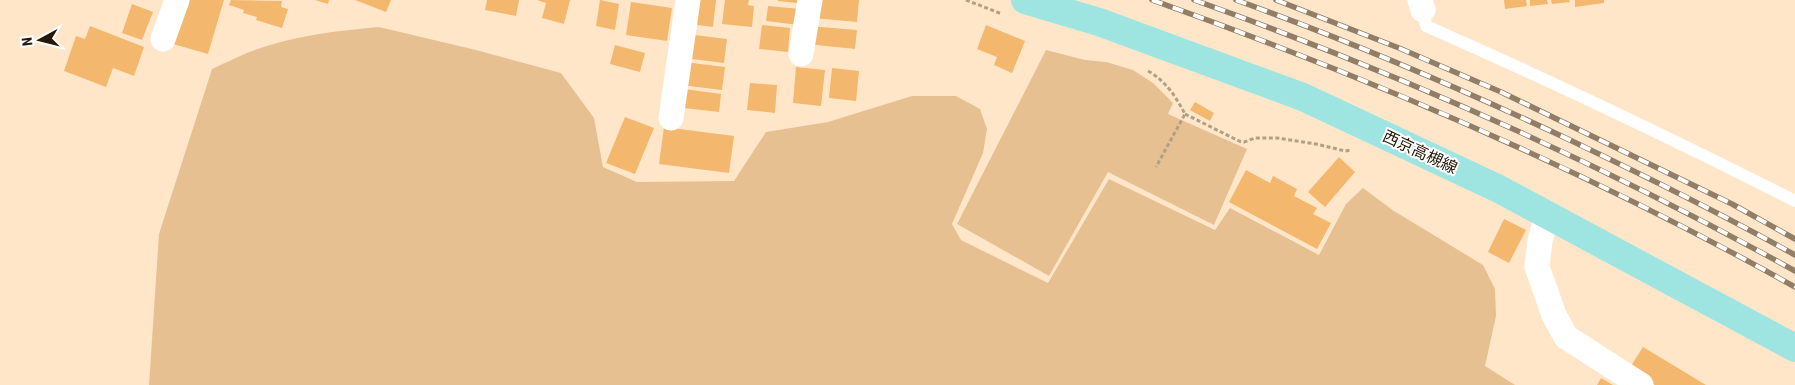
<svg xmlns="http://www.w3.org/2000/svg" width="1795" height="385" viewBox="0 0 1795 385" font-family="'Roboto Condensed','Noto Sans JP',sans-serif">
	<rect width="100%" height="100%" fill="#ffe6c9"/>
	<!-- green -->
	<g fill="#e7c092">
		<path d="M 379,27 L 476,50 L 561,73 L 594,118 L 603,167 L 637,182 L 734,181 L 766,132 L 828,122 L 912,96 L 956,96 L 980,109 L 987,129 L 983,153 L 952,224 L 961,240 L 1048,283 L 1109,179 L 1215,230 L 1230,208 L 1319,255 L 1346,204 L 1363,188 L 1394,211 L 1483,265 L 1495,289 L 1496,316 L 1485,366 L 1515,385 L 149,385 L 159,234 L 212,69 C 223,64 235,58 247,53 C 289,36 335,31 379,27 Z"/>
		<polygon points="1046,50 1085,60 1106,62 1133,70 1153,83 1173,103 1168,114 1247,149 1214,225 1108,172 1049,276 957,224"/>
	</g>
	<!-- building -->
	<g fill="#f3b86e">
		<polygon points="186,0 224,0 208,54 173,44"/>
		<polygon points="231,0 282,1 281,7 288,9 282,28 256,20 257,17 243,13 244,10 229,5"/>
		<polygon points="315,0 329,0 328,4"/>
		<polygon points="355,0 391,0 386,12"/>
		<polygon points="487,0 519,0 516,16 485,10"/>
		<polygon points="537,0 570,0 564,24 542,18 546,3"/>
		<polygon points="600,0 619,4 615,30 596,26"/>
		<polygon points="692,0 716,0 713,27 689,24"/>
		<polygon points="725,0 749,0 748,5 754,6 752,27 722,24"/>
		<polygon points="778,0 806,0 806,4 778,1"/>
		<polygon points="815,0 859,0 857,22 813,18"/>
		<polygon points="1504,0 1526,0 1527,6 1505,9"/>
		<polygon points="1530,0 1547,0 1548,4 1530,6"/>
		<polygon points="1551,0 1569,0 1570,2 1552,4"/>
		<polygon points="1575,0 1604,0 1604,3 1575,7"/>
		<polygon points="631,2 672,8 667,41 626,35"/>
		<polygon points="132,4 153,12 142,40 122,33"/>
		<polygon points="768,6 801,9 799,25 766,21"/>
		<polygon points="762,25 790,28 788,52 759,49"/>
		<polygon points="986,25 1025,41 1012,73 994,65 997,57 977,49"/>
		<polygon points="90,26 144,47 134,76 113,68 106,87 64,71 76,36 85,39"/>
		<polygon points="809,26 857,30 855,49 807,44"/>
		<polygon points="687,34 727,39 724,63 684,58"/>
		<polygon points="615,45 645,53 640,72 610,64"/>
		<polygon points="684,62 725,67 722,90 681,85"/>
		<polygon points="796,67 825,70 821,106 793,103"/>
		<polygon points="832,68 859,71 856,101 829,98"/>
		<polygon points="750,83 777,85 775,113 747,110"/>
		<polygon points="677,88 721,94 719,112 675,107"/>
		<polygon points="1195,102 1214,113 1210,121 1190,110"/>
		<polygon points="625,117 654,128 635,174 606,163"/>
		<polygon points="664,127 734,136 729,173 659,164"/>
		<polygon points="1339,157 1355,172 1325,207 1308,192"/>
		<polygon points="1246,170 1270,183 1273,176 1297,189 1294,196 1317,208 1313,214 1331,223 1317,249 1229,202"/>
		<polygon points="1504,219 1526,230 1509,263 1488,252"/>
		<polygon points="1643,347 1706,385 1655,385 1629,369"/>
		<polygon points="1601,378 1613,385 1597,385"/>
	</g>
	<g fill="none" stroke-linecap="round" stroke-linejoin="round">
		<!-- path -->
		<g stroke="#b49f85" stroke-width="3" stroke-dasharray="4 2.5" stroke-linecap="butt">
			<polyline points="966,0 1002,14"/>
			<path d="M 1148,71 C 1166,81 1176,97 1185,114 L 1156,167"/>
			<polyline points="1185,114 1239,141 1244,142 1255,138 1277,138 1316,144 1345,151 1351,150"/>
		</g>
		<!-- lane -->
		<path stroke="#fff" stroke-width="12" d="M 1423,10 L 1426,26 C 1551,81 1673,139 1795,201"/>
		<!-- street -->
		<g stroke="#fff" stroke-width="25">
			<polyline points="1420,0 1423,10"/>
			<polyline points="163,39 177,0"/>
			<polyline points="801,54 810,0"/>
			<polyline points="671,118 688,0"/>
			<polyline points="1547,215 1540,241 1537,267 1554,315 1566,337 1641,385"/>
		</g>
		<!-- primary -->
		<polyline stroke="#9ee5e2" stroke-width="28" points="1025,0 1099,22 1303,97 1499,189 1795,348"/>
		<defs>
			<g id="rail">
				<path d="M 1152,0 C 1374,79 1590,172 1795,287"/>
				<path d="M 1194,0 C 1401,74 1603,164 1795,271"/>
				<path d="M 1236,0 C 1350,41 1462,89 1572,141 C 1647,177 1722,214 1795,255"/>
				<polyline points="1276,0 1399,48 1501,92 1732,204 1795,239"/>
			</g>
		</defs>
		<!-- rail casing -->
		<use href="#rail" stroke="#927e66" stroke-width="5.5"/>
		<!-- rail -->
		<use href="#rail" stroke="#fff" stroke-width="4" stroke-dasharray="11" stroke-linecap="butt"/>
	</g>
	<g text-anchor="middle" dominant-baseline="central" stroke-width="4" stroke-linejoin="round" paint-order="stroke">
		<!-- street labels -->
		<g font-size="16" fill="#281906" stroke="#fff">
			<text transform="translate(1420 152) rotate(25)">西京高槻線</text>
		</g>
	</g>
	<!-- north arrow -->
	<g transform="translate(40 40) rotate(263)" stroke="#ffffff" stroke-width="4" paint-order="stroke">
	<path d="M0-4L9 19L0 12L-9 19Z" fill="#281906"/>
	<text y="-8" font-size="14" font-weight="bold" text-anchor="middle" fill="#281906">N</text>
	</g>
</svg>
